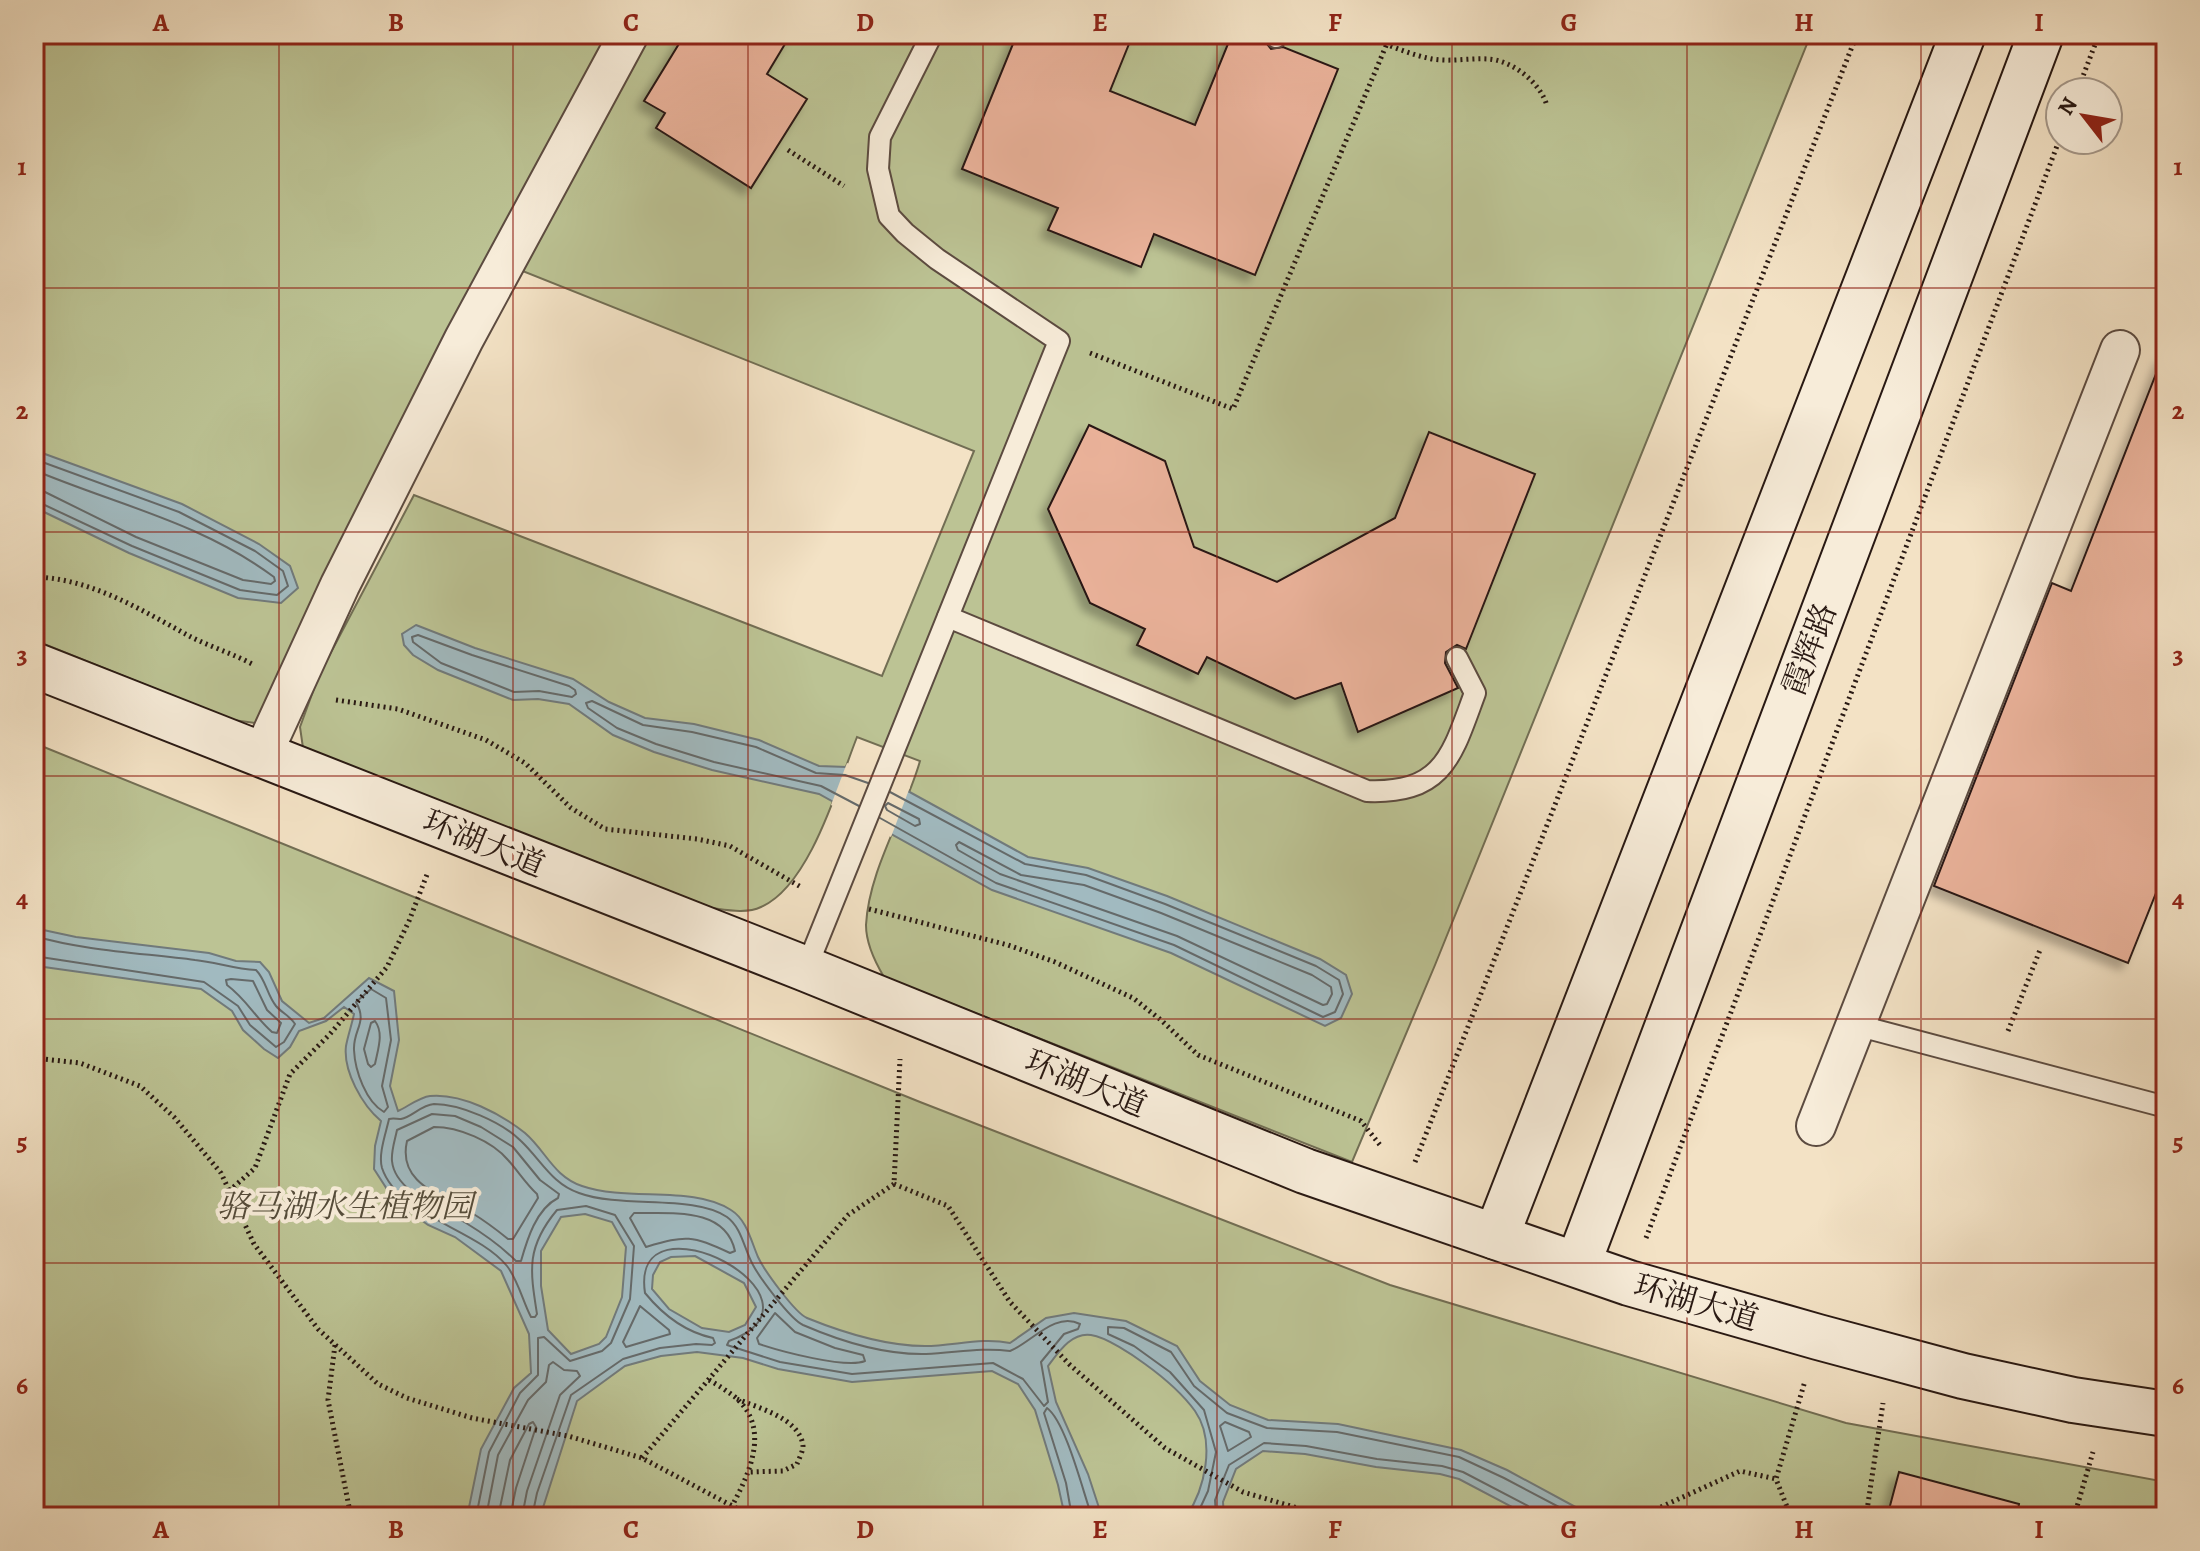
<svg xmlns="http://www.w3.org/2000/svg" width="2200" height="1551" viewBox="0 0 2200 1551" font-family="Alegreya,'Noto Serif SC',serif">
	<defs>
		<filter id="shadow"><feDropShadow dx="-7" dy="7" stdDeviation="4" flood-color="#0004"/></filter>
	</defs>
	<rect width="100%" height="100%" fill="#f3e2c5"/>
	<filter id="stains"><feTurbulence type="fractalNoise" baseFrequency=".0025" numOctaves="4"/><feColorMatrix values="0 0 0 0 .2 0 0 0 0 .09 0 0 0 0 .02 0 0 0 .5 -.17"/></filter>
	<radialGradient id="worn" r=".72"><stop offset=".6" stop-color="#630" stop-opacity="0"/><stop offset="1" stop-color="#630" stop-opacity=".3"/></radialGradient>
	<!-- green -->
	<g fill="#bcc394" stroke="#726e54" stroke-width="2">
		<polygon points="34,34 607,34 267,713 255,723 233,720 34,640"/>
		<path d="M 647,34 L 1811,34 L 1435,965 L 1352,1162 L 884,977 C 875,962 866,944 866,925 C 869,869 905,814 920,761 L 857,737 C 838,785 810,886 761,907 C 747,914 727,910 712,908 L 303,748 L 300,727 L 319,675 L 414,495 L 882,676 L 974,451 L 520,270 Z"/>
		<polygon points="34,743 920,1102 1390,1285 1846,1423 2166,1482 2166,1517 34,1517"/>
	</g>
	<!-- water -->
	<g fill="#a1bac0" stroke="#717a7b" stroke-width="2" fill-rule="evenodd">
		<polygon points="34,450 182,504 259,544 290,566 298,588 281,603 238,598 129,553 42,511 34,506"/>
		<polygon points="416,625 475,648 573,679 609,702 645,718 694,724 759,740 819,766 847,767 906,790 1028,857 1088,868 1167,896 1320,959 1346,975 1352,994 1341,1018 1325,1026 1171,953 992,890 819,794 712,770 654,752 613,735 569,704 538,699 513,700 438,670 413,655 404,645 402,634"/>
		<path d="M 34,928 L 76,937 L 209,953 L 236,961 L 260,962 L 269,972 L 282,1001 L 309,1023 L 324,1018 L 369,978 L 394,991 L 399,1040 L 390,1086 L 398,1111 C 407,1107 420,1097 430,1096 C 462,1093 501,1114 525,1133 C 546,1151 553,1176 582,1186 C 628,1202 693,1185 731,1210 C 747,1220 751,1241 758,1257 C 764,1270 795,1313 807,1318 C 844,1333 885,1346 925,1346 C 954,1346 981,1337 1010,1343 L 1046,1318 L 1074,1313 L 1126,1321 L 1177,1346 L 1200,1381 L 1230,1405 L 1268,1420 L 1338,1424 L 1461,1450 L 1507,1470 L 1594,1517 L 1531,1517 L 1459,1479 L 1440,1474 L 1376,1467 L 1305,1454 L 1263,1451 L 1236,1469 L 1223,1502 L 1224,1517 L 1186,1517 C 1205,1489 1216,1441 1195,1411 C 1182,1393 1163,1377 1145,1364 C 1133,1355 1106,1337 1091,1335 C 1071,1332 1058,1353 1048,1366 L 1056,1402 L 1088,1474 L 1102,1517 L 1065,1517 L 1058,1485 L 1035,1410 L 1018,1384 L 992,1371 L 852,1382 L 778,1369 L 743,1358 L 697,1352 L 661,1356 L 625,1366 L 577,1401 L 540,1517 L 467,1517 L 481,1449 L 514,1388 L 531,1373 L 529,1334 L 501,1271 L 455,1237 L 428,1225 L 394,1200 L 374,1169 L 375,1146 L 381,1121 C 362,1105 343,1071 346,1046 C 348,1035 352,1024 354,1014 L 344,1007 L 326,1021 L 299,1031 L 290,1047 L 278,1058 L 264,1049 L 243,1030 L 232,1011 L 201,989 L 44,967 L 34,963 ZM 585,1214 L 612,1222 L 626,1247 L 622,1297 L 606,1337 L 599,1344 L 571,1354 L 548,1330 L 541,1286 L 541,1251 L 561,1217 ZM 695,1256 L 744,1283 L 756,1307 L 745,1325 L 729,1332 L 702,1328 L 669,1309 L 652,1289 L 653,1275 L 660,1262 L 671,1257 Z"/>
	</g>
	<!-- pier -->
	<polygon fill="#f3e2c5" points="847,763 910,787 891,837 831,805"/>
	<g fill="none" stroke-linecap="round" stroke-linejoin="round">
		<!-- shore -->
		<g stroke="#656a6a" stroke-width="2">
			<polyline points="34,459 179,512 255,551 283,571 288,586 277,595 240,590 132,546 34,500"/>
			<path d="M 34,470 C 117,505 200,522 274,577 L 275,581 L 271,584 L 243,580 L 136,537 L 45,492 L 34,490"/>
			<polygon points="418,635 472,655 569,686 575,690 576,694 572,697 539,691 514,692 441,663 413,642 412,637"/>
			<polygon points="888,803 919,819 920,824 915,826 887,810 885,806"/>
			<polyline points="859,806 821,786 714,762 656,744 617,728 588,708 586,703 592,701 643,725 692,732 756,747 816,773 845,775 868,783"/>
			<polyline points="880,818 996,883 1174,945 1323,1017 1335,1012 1343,994 1339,980 1316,966 1165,904 1086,875 1025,864 890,792"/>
			<polygon points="959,842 1021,875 1084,885 1161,913 1312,975 1331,987 1332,994 1327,1004 1323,1005 1177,936 1000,874 958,850 956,845"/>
			<path d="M 34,936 C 86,951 142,953 195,960 C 216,962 234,969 256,970 C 266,980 267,995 276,1006 C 282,1013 290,1016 295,1024 L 284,1042 L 276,1047 L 250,1025 L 238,1006 L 204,982 L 34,956"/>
			<path d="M 231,979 L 253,981 L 267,1010 L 281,1023 L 277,1033 L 272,1032 C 254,1016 247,1000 227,985 L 226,980 Z"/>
			<path d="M 371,989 L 386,998 L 391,1040 L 382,1086 L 388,1107 L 384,1112 C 366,1102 355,1071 354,1050 C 353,1029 368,1023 356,1002 Z"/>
			<path d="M 375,1021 C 384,1033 378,1049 375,1064 L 371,1067 L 368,1064 L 364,1049 L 371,1023 Z"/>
			<path d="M 432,1114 L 455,1116 L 481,1127 L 513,1147 L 540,1180 L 559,1194 L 558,1198 C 536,1209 527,1240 521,1261 L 516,1261 C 502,1247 484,1234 466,1223 C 444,1209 395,1193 392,1161 C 391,1151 395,1140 397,1130 Z"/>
			<path d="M 434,1127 C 459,1127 492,1141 508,1160 C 518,1171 526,1184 537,1194 L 538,1198 L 513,1239 L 508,1239 C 497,1230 485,1221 472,1213 C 444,1195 397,1185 407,1141 Z"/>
			<path d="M 634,1213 C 670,1214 725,1206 735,1251 L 730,1253 C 691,1235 687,1235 646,1247 L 630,1218 Z"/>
			<polygon points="640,1306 669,1330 670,1334 626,1347 623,1342"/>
			<path d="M 775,1313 L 795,1332 L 835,1348 L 863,1355 L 865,1361 C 846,1369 780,1351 759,1344 L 757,1338 Z"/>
			<polygon points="1225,1422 1249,1432 1251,1437 1228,1451 1220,1426"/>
			<path d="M 476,1517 L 489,1452 L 520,1393 L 538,1375 L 538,1338 L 544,1337 L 570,1361 L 602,1351 L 611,1343 L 630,1299 L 634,1246 L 615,1215 L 586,1206 L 557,1210 C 526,1247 530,1270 537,1314 L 535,1317 L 531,1317 C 523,1302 518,1280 507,1266 C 477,1229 398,1216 382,1168 C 378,1154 386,1133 389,1119 C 393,1118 397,1119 401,1119 C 412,1117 421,1105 434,1104 C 460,1104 502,1122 521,1141 C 541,1160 552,1184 579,1193 C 622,1209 694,1194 727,1217 C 742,1228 744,1249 753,1265 C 760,1278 790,1319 803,1325 C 840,1341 884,1355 926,1354 C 955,1353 981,1347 1010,1351 C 1031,1343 1055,1311 1080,1324 L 1078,1329 L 1064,1334 L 1041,1362 L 1048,1402 L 1044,1406 L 1023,1379 L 993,1363 L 852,1374 L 780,1362 L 727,1345 L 729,1341 C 844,1299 629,1187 645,1293 C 663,1315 685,1332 713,1338 L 715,1343 L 712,1345 L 696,1344 L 660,1348 L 623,1359 L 571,1395 L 537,1493 L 532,1517"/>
			<polyline points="486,1517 498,1455 528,1400 546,1382 549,1365 553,1362 564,1370 577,1371 580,1376 560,1395 527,1491 522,1517"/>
			<polyline points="498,1517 510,1460 529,1424 533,1422 536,1427 516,1488 510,1517"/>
			<path d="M 1072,1517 L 1066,1483 L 1044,1413 L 1047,1408 C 1066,1422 1083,1492 1092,1517"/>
			<polyline points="1196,1517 1208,1491 1216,1452 1204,1410 1170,1372 1134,1346 1108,1334 1108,1327 1124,1328 1171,1352 1194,1386 1227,1413 1267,1428 1337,1432 1459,1457 1504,1478 1578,1517"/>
			<polyline points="1216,1517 1215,1500 1229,1465 1264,1443 1306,1446 1377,1459 1442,1466 1463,1472 1528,1506 1532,1517"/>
		</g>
	</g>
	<!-- building -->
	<g fill="#e9b199" stroke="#291913" stroke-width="2" filter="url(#shadow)">
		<polygon points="685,34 791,34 767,74 807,99 751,188 656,128 665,113 644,101"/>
		<polygon points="1017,34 1133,34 1110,91 1195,125 1232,34 1250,34 1263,39 1271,49 1283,47 1338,69 1255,275 1154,234 1141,267 1048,230 1058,208 962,169"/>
		<polygon points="2163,356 2166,357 2166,868 2128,963 1934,886 2052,583 2071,591"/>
		<polygon points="1089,425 1165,461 1194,547 1277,582 1395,518 1429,432 1535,474 1466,649 1457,645 1446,652 1445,663 1458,688 1358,732 1341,683 1295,699 1207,657 1198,674 1137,645 1145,629 1090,603 1048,509"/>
		<polygon points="1899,1472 2019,1504 2017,1517 1887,1517"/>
	</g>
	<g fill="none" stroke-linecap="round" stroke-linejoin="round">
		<defs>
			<g id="lane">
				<polyline points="1276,37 1277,34"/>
				<path d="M 948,617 L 1367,791 C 1444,794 1452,755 1475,693 L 1457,658"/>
				<polyline points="806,969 1059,341 937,259 905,233 889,216 878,169 880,137 932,34"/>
				<polyline points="1856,1025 2166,1107"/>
			</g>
			<g id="street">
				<polyline points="262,755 340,585 464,339 629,34"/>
				<polyline points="1816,1126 2120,350"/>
			</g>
			<g id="secondary">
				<polyline points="34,665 806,969 1305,1171 1629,1283 1818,1337 1963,1376 2073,1400 2166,1414"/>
				<polyline points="1496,1237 1963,34"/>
				<polyline points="1578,1264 2041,34"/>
			</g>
		</defs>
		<!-- lane casing -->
		<use href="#lane" stroke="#5c4b40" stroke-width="24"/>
		<!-- street casing -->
		<use href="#street" stroke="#5c4b40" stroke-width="42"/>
		<!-- secondary casing -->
		<use href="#secondary" stroke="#291913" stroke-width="48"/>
		<!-- path -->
		<g stroke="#291913" stroke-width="5" stroke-dasharray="2 4" stroke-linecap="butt">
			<path d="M 1363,34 C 1385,44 1408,54 1432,59 C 1450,62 1469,58 1488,59 C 1512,60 1541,83 1547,106"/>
			<polyline points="2077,92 2099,34"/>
			<polyline points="788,150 844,186"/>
			<polyline points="1090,353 1233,409 1391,34"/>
			<path d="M 34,577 C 91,578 143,611 191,637 C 211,647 234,654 254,665"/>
			<polyline points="336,700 398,709 486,740 525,763 571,808 605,829 697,839 730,846 801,887"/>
			<polyline points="869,909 1008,945 1055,962 1133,998 1161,1020 1198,1055 1361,1121 1380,1145"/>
			<polyline points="2008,1031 2040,950"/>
			<polyline points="34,1058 80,1063 140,1086 174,1117 221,1173 254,1244 318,1329 378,1384 407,1398 472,1418 568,1436 642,1458 753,1517"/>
			<polyline points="1415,1162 1857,34"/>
			<polyline points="894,1184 948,1206 1010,1302 1070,1365 1165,1448 1243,1492 1328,1517"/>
			<polyline points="229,1191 255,1168 290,1074 330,1034 387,967 409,921 428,872"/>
			<polyline points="1646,1238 2060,138"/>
			<polyline points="335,1345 328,1400 351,1517"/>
			<path d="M 709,1380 C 718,1385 727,1391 735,1397 C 771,1428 750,1472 732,1506"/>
			<path d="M 737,1399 C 758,1408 800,1418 803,1446 C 803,1451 799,1459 797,1464 L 783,1471 L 750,1472"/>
			<polyline points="642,1458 848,1215 894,1184 900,1059"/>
			<polyline points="1639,1517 1740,1471 1776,1479"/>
			<polyline points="1791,1517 1776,1479 1805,1381"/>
			<polyline points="1866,1517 1883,1403"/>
			<polyline points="2074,1517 2093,1452"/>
		</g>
		<!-- lane -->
		<use href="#lane" stroke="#f7ecd9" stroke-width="20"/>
		<!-- street -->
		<use href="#street" stroke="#f7ecd9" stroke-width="38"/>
		<!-- secondary -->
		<use href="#secondary" stroke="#f7ecd9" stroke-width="44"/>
	</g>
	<!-- grid -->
	<path fill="none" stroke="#8f2418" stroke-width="2" stroke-opacity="0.55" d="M 279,34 L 279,1517M 513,34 L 513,1517M 748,34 L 748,1517M 983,34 L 983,1517M 1217,34 L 1217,1517M 1452,34 L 1452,1517M 1687,34 L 1687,1517M 1921,34 L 1921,1517M 34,288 L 2166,288M 34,532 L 2166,532M 34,776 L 2166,776M 34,1019 L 2166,1019M 34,1263 L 2166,1263"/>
	<g text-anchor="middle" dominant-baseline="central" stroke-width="8" stroke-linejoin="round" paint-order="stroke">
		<!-- street labels -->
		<g font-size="32" fill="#291913" stroke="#f7ecd9">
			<text transform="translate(1809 649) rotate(-69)">霞辉路</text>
			<text transform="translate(484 843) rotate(22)">环湖大道</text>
			<text transform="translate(1086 1083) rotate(22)">环湖大道</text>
			<text transform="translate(1696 1302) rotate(16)">环湖大道</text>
		</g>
		<!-- park labels -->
		<g font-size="32" font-style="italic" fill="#554c3a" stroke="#f7ecd9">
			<text x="345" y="1206">骆马湖水生植物园</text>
		</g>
	</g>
	<!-- margin -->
	<rect width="2200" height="1551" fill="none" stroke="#f3e2c5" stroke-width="88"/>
	<!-- north arrow -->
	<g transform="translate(2084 116) rotate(301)"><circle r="38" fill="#f7ecd9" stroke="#a5988a" stroke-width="2"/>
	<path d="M0-6L14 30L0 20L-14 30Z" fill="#8f2418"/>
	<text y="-12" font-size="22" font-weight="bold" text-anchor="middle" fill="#291913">N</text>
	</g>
	<rect x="44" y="44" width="2112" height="1463" fill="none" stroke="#8f2418" stroke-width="3"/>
	<g font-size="26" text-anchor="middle" font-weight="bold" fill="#8f2418">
		<text x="161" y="31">A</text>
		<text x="396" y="31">B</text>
		<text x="631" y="31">C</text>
		<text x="865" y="31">D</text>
		<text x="1100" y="31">E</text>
		<text x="1335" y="31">F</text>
		<text x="1569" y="31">G</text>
		<text x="1804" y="31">H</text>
		<text x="2039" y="31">I</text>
		<text x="22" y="175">1</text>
		<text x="2178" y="175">1</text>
		<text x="22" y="419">2</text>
		<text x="2178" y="419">2</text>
		<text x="22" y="663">3</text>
		<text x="2178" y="663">3</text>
		<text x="22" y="907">4</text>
		<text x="2178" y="907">4</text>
		<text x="22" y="1150">5</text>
		<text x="2178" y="1150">5</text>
		<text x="22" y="1394">6</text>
		<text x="2178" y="1394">6</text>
		<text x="161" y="1538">A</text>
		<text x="396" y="1538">B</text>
		<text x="631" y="1538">C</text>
		<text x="865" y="1538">D</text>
		<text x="1100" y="1538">E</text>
		<text x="1335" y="1538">F</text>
		<text x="1569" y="1538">G</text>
		<text x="1804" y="1538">H</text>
		<text x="2039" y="1538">I</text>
	</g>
	<rect width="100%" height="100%" filter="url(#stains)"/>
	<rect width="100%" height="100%" fill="url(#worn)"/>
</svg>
